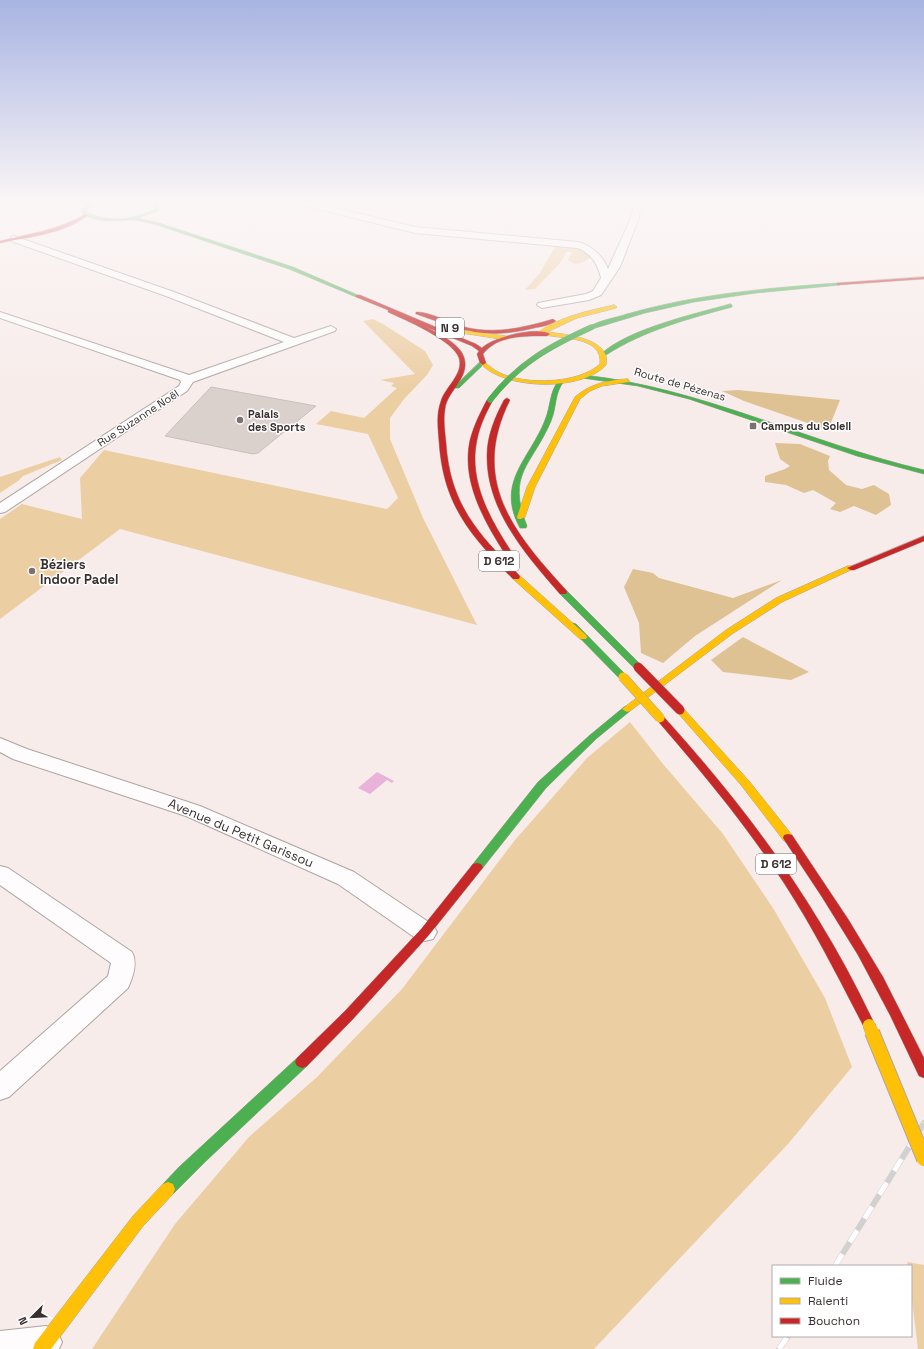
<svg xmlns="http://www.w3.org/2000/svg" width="924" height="1349" viewBox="0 0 924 1349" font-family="'Space Grotesk',sans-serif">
	<rect width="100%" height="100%" fill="#f7ecea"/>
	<!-- green -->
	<g fill="#eccea3">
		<path d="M 556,245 L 578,247 L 585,250 L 590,258 C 582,263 576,267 568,260 L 572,252 L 566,252 L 561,262 L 535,289 L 525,290 L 540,273 Z"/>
		<polygon points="373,319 383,324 425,351 433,365 427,375 404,399 390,418 390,439 423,518 477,625 120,529 0,619 0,519 22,504 82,519 80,478 104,450 387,509 398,498 368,434 316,424 331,411 364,418 397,388 391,386 394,383 380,380 415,374 363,321"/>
		<polygon points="60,457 62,460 23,476 18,481 0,493 0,477"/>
		<polygon points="630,722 663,764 723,834 773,908 825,998 852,1067 788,1144 594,1349 92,1349 175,1224 249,1137 317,1077 402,989 515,840 587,758"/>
		<polygon points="907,1262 924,1265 924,1349 918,1349 911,1292 911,1266 908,1266"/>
	</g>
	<!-- forest -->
	<g fill="#dfc294">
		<polygon points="738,390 840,400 828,430 744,401 722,391"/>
		<polygon points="775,443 800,444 830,456 828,461 829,470 846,485 862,489 874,485 889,494 891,505 876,515 854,506 840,512 830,509 836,503 813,490 804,493 786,485 765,482 765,476 785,469 790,466 780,459"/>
		<polygon points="633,569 653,573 659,578 733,598 782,580 695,636 663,663 641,653 639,623 624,587"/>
		<polygon points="743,637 809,672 791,680 723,672 711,660"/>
	</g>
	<!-- water -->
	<polygon fill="#e9b3d9" points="377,772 394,781 392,783 387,780 370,794 358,788"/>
	<!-- building -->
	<polygon fill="#dad1cd" stroke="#c9c0bd" points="211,387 316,406 258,453 253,454 165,436"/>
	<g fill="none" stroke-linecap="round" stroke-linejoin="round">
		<defs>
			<g id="street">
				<polygon points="152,201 198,201 194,203 154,205 150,203"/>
				<path d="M 292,201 L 306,201 L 415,227 L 578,242 C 592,246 603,256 608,269 L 630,220 L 635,201 L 643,201 L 638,220 L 620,267 L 601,295 L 589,300 L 542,308 L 537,305 L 538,303 L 586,294 L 593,291 L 601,278 C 598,264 591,253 577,248 L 415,233 L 293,203 Z"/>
				<polygon points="14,236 174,292 294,338 331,326 336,329 335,331 193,382 187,391 5,512 0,513 0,503 179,386 181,382 180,380 0,318 0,312 189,375 284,342 166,296 11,241 10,239 11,237"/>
				<polygon points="0,738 27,749 200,806 354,872 433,925 437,932 433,939 425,941 417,939 338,884 186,816 13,759 0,752"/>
				<path d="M 0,866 L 8,868 L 132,952 C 138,963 133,977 128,988 L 9,1097 L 0,1100 L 0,1071 L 108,976 L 111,963 L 0,885 Z"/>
				<polygon points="46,1326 57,1331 62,1342 59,1349 0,1349 0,1331"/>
			</g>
			<g id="fast">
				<path d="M 103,201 L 109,201 L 91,207 L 86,210 L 86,212 C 109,223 133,220 155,209 L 155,206 L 147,201 L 152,201 L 159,205 L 158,211 L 138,218 L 159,223 L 293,267 L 360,296 L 356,297 L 289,269 L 157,225 C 147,222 138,220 128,220 C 112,221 96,223 82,213 L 83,209 L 89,205 Z"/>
				<path d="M 838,283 L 840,284 L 840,285 L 756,293 L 694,302 L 645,313 L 592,329 L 589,327 C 599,320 615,318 627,314 C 696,294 767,288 838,283 Z"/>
				<path d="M 730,304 L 732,305 L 732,307 C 688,319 645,330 606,355 L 601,354 C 628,329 694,314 730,304 Z"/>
				<polygon points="480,362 485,363 459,388 455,388 455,386"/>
				<path d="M 584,375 C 702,388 809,443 924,470 L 924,474 L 857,456 L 689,399 L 638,386 L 582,378 L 582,376 Z"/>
				<path d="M 559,380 L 564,381 C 554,394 557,407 551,421 C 532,466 506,473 527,526 L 526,528 L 520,528 C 495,482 530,459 545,420 C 551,406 549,392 559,380 Z"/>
				<polygon points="560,590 566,590 641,665 642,667 641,669 635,669 560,594 559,592"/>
				<polygon points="573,623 576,624 626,675 628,677 626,679 620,679 570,628 569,626"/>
				<polygon points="627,706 632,709 630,711 596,739 546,788 481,870 477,871 473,870 471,867 473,864 538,782 590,735 624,707"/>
				<polygon points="302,1056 307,1058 309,1062 307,1066 206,1161 173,1194 168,1196 163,1194 161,1189 163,1184 179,1167 297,1058"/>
			</g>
			<g id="slow">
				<path d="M 614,305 L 617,307 L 616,308 L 577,318 L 541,335 L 536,334 C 555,318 590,310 614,305 Z"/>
				<polygon points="457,329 506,336 509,338 506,340 455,332 455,330"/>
				<path d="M 547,332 C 563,334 600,337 606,356 C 607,358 606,362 606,365 C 582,392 503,390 480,363 L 485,362 C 489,366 494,370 500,373 C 526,385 578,384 600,364 C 603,337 564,339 545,335 L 545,333 Z"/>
				<path d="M 627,379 L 629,380 L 629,382 L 602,386 L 590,391 L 580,399 L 535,487 L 525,517 L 521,519 L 518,519 L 517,517 L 527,487 L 575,397 C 590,384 607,380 627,379 Z"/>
				<polygon points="848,566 851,566 855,568 782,602 732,634 630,711 627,712 622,709 726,630 776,598"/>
				<polygon points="513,575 519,575 586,635 587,637 586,639 580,639 513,579 512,577"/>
				<polygon points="680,707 683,708 749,781 792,835 793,838 792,841 788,842 784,841 741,785 677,712 675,710 677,708"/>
				<polygon points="168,1182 173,1184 175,1189 173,1194 143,1226 51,1349 33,1349 35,1343 133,1216 163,1184"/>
			</g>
			<g id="jam">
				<path d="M 85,214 L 88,215 C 65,234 28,237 0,243 L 0,241 C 29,234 59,230 85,214 Z"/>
				<polygon points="924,277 924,279 838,285 836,284 838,283"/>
				<path d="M 356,295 L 360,295 L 476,344 L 482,348 C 492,337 538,326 550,334 L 547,336 C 524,336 498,335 483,354 L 486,363 L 483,365 L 480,363 L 477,354 L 479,351 L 472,346 L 426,327 C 439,334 464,345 465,362 C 467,380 447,392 445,409 C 443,420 445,432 446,443 C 450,504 478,534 519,575 L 520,577 L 519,579 L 513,579 C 470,535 443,505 439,441 C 438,428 436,414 441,401 C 445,387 464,374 459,358 C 453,340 405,320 388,312 L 388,310 L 356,297 Z"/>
				<path d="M 416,312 C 428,311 448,322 461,326 C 492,335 523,328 553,319 L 556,321 C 549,326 538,327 530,329 C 481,340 460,329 416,314 Z"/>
				<path d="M 490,398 L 493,400 C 486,413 480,425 477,440 C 468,481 491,521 513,554 L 509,556 L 505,554 C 484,521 461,481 470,440 C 474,425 480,413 487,400 Z"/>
				<path d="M 507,398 L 510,400 C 470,480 513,532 566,590 L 567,592 L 566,594 L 560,594 C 526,555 486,510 487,455 C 487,436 495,417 504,400 Z"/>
				<polygon points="924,536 924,541 854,570 851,570 847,568"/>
				<path d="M 660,715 L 663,716 C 750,812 820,908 875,1025 L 873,1029 L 869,1031 L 865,1029 C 839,979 814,929 784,883 C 746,825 702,772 657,720 L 655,718 L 657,716 Z"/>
				<polygon points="788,834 792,835 848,919 883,977 924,1058 924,1078 919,1076 890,1015 858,955 822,897 783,838 784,835"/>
				<polygon points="477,863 481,864 483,867 481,870 429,935 353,1019 307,1066 302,1068 297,1066 295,1062 297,1058 345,1011 421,929 473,864"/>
			</g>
		</defs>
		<!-- street casing -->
		<use href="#street" stroke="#ada4a2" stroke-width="2"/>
		<!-- fast casing -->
		<use href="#fast" stroke="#ada4a2" stroke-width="1"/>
		<!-- slow casing -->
		<use href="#slow" stroke="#ada4a2" stroke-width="1"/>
		<!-- jam casing -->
		<use href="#jam" stroke="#ada4a2" stroke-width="1"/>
		<!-- street -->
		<use href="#street" fill="#fefcfc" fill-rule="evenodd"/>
		<!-- fast -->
		<use href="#fast" fill="#4caf50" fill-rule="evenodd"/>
		<!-- slow -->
		<use href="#slow" fill="#ffc107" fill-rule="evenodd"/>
		<!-- jam -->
		<use href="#jam" fill="#c62828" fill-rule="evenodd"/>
		<defs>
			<g id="rail">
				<polyline points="835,1266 924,1123"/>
				<polyline points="779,1349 788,1336"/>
			</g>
		</defs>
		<!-- rail casing -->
		<use href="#rail" stroke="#d3d0d0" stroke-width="6"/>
		<!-- rail -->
		<use href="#rail" stroke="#fff" stroke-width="5" stroke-dasharray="14" stroke-linecap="butt"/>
		<defs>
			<path id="fast-bridge" d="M 490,400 C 519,363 550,346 592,327"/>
			<polyline id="slow-bridge-far2" points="623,677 660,718"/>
			<polyline id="slow-bridge-far1" points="869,1025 872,1033"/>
			<polyline id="slow-bridge" points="872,1032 924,1159"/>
			<polyline id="jam-bridge" points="638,667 680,710"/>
		</defs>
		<!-- fast-bridge casing -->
		<use href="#fast-bridge" stroke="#ada4a2" stroke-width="6" stroke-linecap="butt"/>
		<!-- slow-bridge-far2 casing -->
		<use href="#slow-bridge-far2" stroke="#ada4a2" stroke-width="10" stroke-linecap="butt"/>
		<!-- slow-bridge-far1 casing -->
		<use href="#slow-bridge-far1" stroke="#ada4a2" stroke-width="13" stroke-linecap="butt"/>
		<!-- slow-bridge casing -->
		<use href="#slow-bridge" stroke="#ada4a2" stroke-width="16" stroke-linecap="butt"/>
		<!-- jam-bridge casing -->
		<use href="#jam-bridge" stroke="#ada4a2" stroke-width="10" stroke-linecap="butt"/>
		<!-- fast-bridge -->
		<use href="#fast-bridge" stroke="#4caf50" stroke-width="5.5"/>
		<!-- slow-bridge-far2 -->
		<use href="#slow-bridge-far2" stroke="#ffc107" stroke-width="9"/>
		<!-- slow-bridge-far1 -->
		<use href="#slow-bridge-far1" stroke="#ffc107" stroke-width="12"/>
		<!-- slow-bridge -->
		<use href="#slow-bridge" stroke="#ffc107" stroke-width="14"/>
		<!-- jam-bridge -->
		<use href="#jam-bridge" stroke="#c62828" stroke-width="9"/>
	</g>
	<!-- sky -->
	<linearGradient id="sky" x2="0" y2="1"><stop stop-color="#a8b4e2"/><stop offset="0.52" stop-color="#fbf6f6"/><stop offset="1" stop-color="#fbf6f6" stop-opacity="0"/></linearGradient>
	<rect width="924" height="390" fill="url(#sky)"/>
	<!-- markers -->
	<g fill="#7c7170" stroke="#fff" stroke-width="1.5">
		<circle cx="240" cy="420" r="4"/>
		<rect x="749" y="422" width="8" height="8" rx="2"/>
		<circle cx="32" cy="571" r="4"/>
	</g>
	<g text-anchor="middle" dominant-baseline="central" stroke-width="3" stroke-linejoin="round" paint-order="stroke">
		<!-- far-street labels -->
		<g font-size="11" fill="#392f2e" stroke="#fff">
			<text transform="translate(680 384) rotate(16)">Route de Pézenas</text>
			<text transform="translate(138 418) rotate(-33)">Rue Suzanne Noël</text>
		</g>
		<!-- far-poi labels -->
		<g font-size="11" font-weight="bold" fill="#392f2e" stroke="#fff" text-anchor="start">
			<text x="248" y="414">Palais<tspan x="248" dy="13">des Sports</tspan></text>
			<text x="761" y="426">Campus du Soleil</text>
		</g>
		<!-- shield labels -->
		<g fill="#fff" stroke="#746d6d" stroke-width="1">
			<rect x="436" y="318" width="28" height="20" rx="3"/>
			<rect x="479" y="551" width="40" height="20" rx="3"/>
			<rect x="756" y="854" width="40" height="20" rx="3"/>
		</g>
		<g font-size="12" font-weight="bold" fill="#392f2e">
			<text x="450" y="328">N 9</text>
			<text x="499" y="561">D 612</text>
			<text x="776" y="864">D 612</text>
		</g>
		<!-- poi labels -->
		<g font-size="13" font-weight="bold" fill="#392f2e" stroke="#fff" text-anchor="start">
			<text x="40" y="564">Béziers<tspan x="40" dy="15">Indoor Padel</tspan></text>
		</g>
		<!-- street labels -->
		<g font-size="13" fill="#392f2e" stroke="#fff">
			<text transform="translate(241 833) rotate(23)">Avenue du Petit Garissou</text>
		</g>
	</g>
	<!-- legend -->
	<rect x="772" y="1265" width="140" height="72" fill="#ffffff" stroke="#b0acab"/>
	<rect x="780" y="1278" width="20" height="6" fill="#4caf50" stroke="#b0acab"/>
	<text x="808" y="1285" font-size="12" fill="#392f2e">Fluide</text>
	<rect x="780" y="1298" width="20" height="6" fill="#ffc107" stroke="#b0acab"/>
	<text x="808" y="1305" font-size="12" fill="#392f2e">Ralenti</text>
	<rect x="780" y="1318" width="20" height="6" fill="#c62828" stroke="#b0acab"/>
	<text x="808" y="1325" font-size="12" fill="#392f2e">Bouchon</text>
	<!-- north arrow -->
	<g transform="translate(32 1317) rotate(246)" stroke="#ffffff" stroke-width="3" paint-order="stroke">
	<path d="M0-3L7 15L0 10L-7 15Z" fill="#392f2e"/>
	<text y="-6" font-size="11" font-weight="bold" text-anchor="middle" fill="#392f2e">N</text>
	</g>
</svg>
